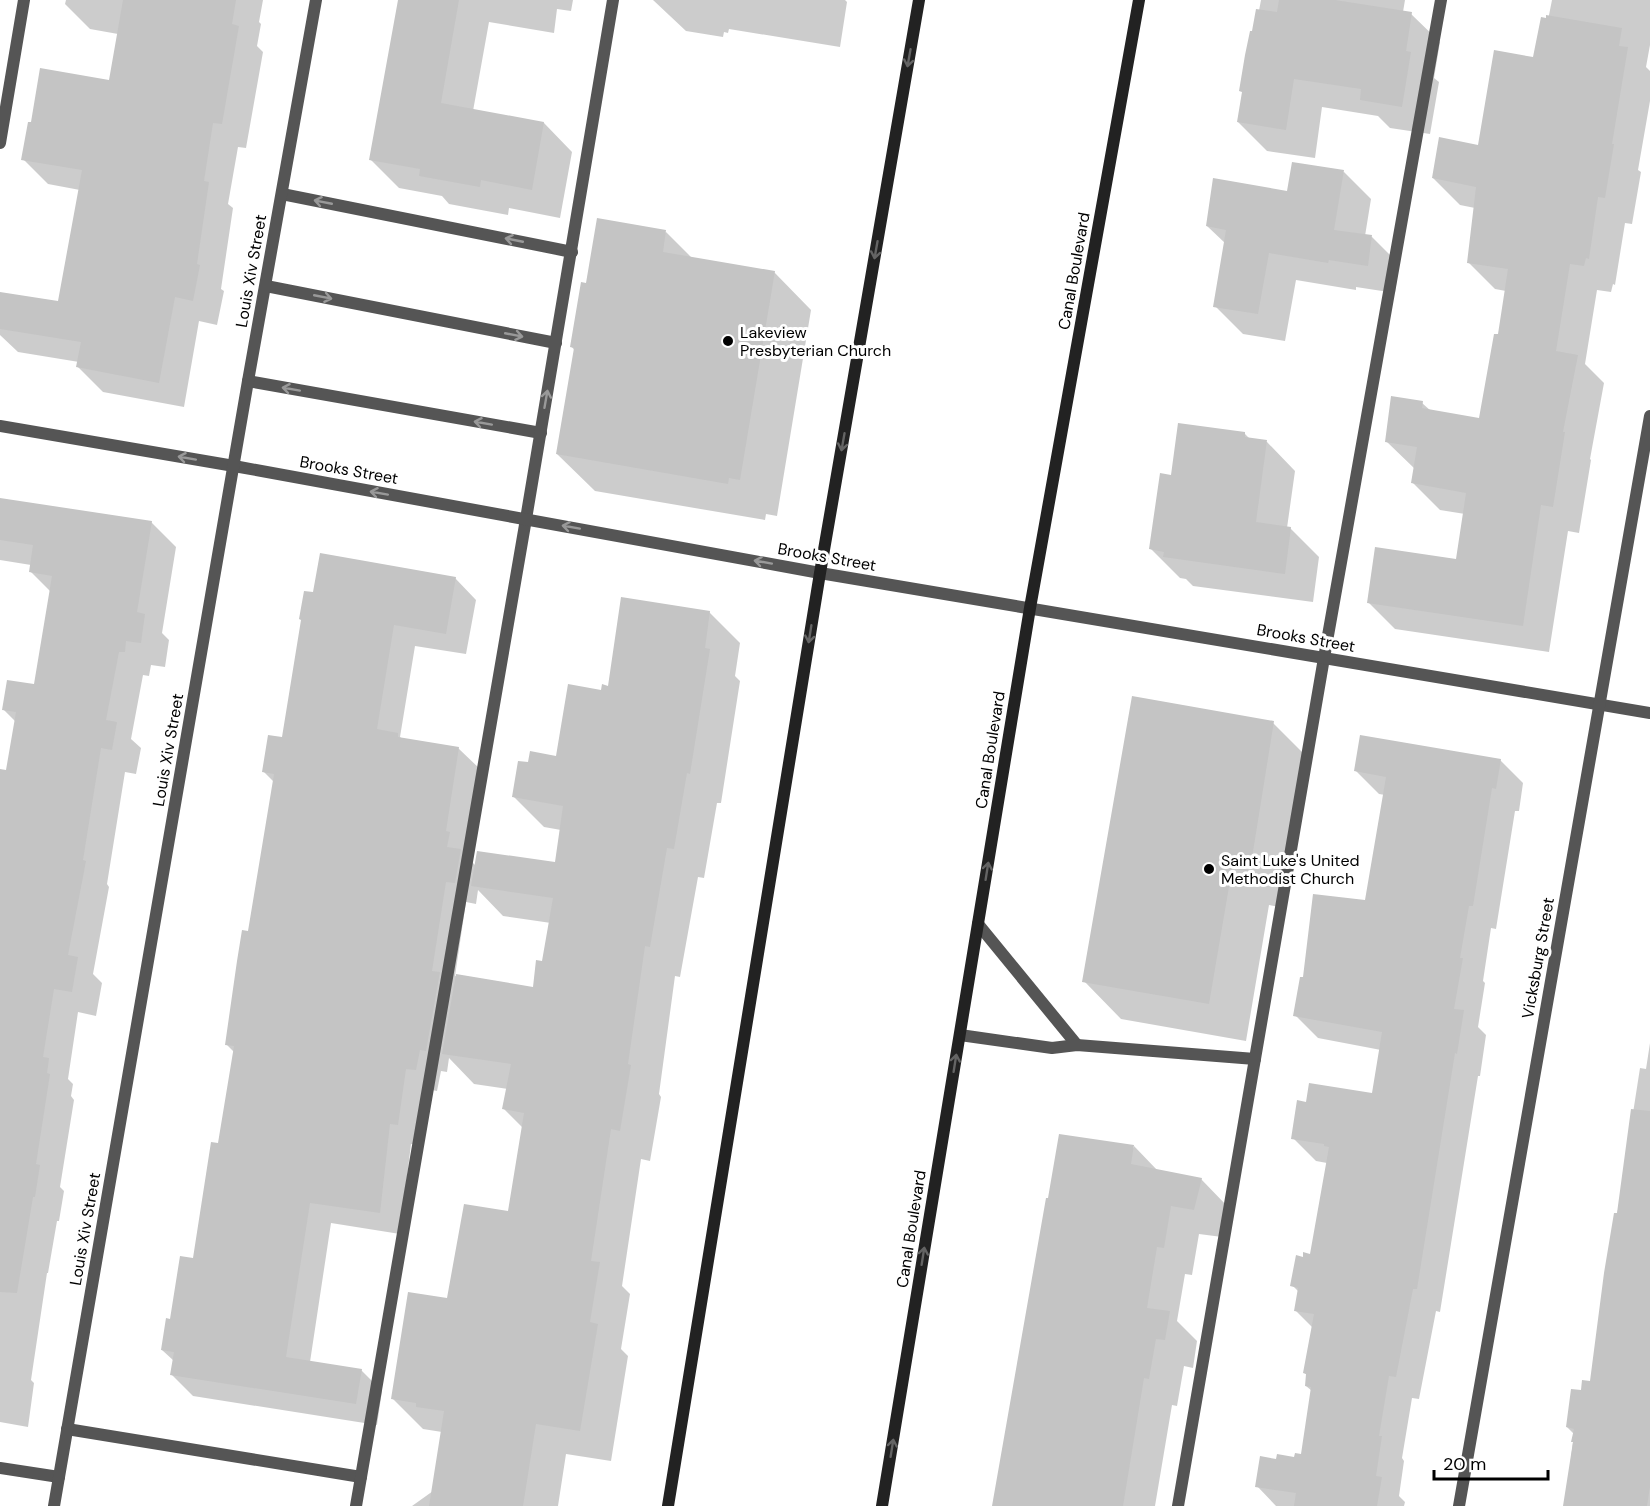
<svg xmlns="http://www.w3.org/2000/svg" width="1650" height="1506" viewBox="0 0 1650 1506" font-family="'DM Sans',sans-serif">
	<rect width="100%" height="100%" fill="#fff"/>
	<!-- shadow -->
	<g fill="#0003" fill-rule="evenodd">
		<polygon points="66,0 263,0 259,22 261,24 257,46 263,52 246,148 238,147 228,204 233,208 221,289 224,291 217,325 199,321 184,407 103,392 78,367 79,362 18,352 0,335 0,293 59,303 80,190 48,184 23,159 111,82 118,34 90,29 65,4"/>
		<polygon points="415,0 573,0 571,11 557,9 554,33 489,22 473,111 544,123 572,152 560,218 509,208 508,215 449,204 442,196 399,188 370,159"/>
		<polygon points="653,0 845,0 847,2 840,47 729,29 728,33 724,32 723,37 686,31"/>
		<polygon points="1261,0 1405,0 1403,12 1411,14 1440,42 1434,78 1439,82 1430,134 1390,128 1378,116 1322,107 1315,158 1267,151 1238,122"/>
		<polygon points="1552,0 1650,0 1650,45 1646,67 1650,71 1650,101 1638,170 1641,172 1632,224 1625,223 1615,285 1613,284 1611,292 1597,290 1585,364 1604,383 1590,459 1591,460 1579,533 1568,531 1549,652 1395,629 1368,602 1458,561 1465,514 1440,510 1413,483 1415,469 1387,442 1422,403 1431,411 1480,420 1499,336 1506,291 1495,289 1468,262 1475,208 1460,205 1433,178 1480,147 1535,59 1548,20"/>
		<polygon points="1344,172 1371,199 1365,236 1372,237 1399,264 1395,293 1356,287 1356,290 1296,280 1285,341 1243,334 1215,306 1226,244 1207,226"/>
		<polygon points="666,232 693,259 774,272 811,310 777,516 766,514 765,520 595,491 557,454 575,351 572,347 587,285"/>
		<polygon points="1245,434 1250,439 1267,442 1295,471 1287,528 1290,528 1319,557 1313,602 1193,586 1186,579 1180,578 1151,549 1172,477"/>
		<polygon points="0,499 151,522 176,547 162,633 169,640 165,667 151,665 149,676 143,675 131,739 141,748 136,774 125,772 107,884 109,887 93,974 102,983 96,1016 78,1012 68,1079 73,1084 71,1096 74,1100 60,1187 64,1191 59,1221 57,1221 48,1273 47,1273 31,1380 34,1383 28,1427 0,1422 0,770 7,772 16,722 3,709 36,686 51,592 30,571 31,565 0,560"/>
		<path d="M 455,578 L 476,600 L 466,654 L 415,646 L 400,737 L 402,739 L 458,748 L 480,769 L 470,860 L 476,866 L 556,864 L 561,830 L 544,827 L 514,797 L 529,764 L 557,758 L 602,692 L 709,612 L 740,643 L 735,676 L 740,681 L 721,803 L 717,803 L 704,878 L 698,877 L 680,977 L 675,976 L 659,1094 L 661,1097 L 650,1161 L 641,1159 L 622,1286 L 630,1294 L 621,1349 L 628,1356 L 611,1461 L 566,1454 L 558,1506 L 412,1506 L 433,1491 L 442,1432 L 423,1429 L 393,1399 L 448,1300 L 509,1213 L 523,1128 L 504,1109 L 508,1089 L 474,1084 L 449,1058 L 447,1072 L 441,1071 L 437,1091 L 427,1089 L 419,1145 L 411,1144 L 400,1234 L 331,1223 L 310,1362 L 361,1370 L 382,1391 L 377,1425 L 193,1396 L 172,1375 L 174,1361 L 162,1350 L 171,1320 L 194,1259 L 219,1144 L 234,1052 L 226,1044 L 249,933 L 274,782 L 264,772 L 283,739 L 314,594 ZM 478,890 L 503,916 L 551,923 L 544,963 L 534,989 L 455,976 L 466,902 L 476,904 Z"/>
		<polygon points="1273,723 1310,760 1285,908 1269,905 1246,1041 1121,1019 1084,981"/>
		<polygon points="1500,760 1523,783 1519,811 1515,811 1496,929 1491,928 1483,981 1485,983 1478,1027 1486,1035 1480,1076 1478,1076 1440,1312 1436,1311 1419,1399 1412,1398 1402,1458 1404,1461 1399,1496 1405,1502 1404,1506 1276,1506 1257,1486 1278,1460 1295,1458 1302,1455 1312,1391 1306,1386 1308,1376 1305,1373 1313,1328 1295,1310 1299,1292 1292,1285 1304,1259 1311,1255 1327,1163 1316,1161 1293,1138 1307,1103 1374,1095 1381,1050 1318,1038 1295,1015 1304,979 1367,902 1385,795 1379,794 1356,771"/>
		<polygon points="1650,1043 1650,1506 1565,1506 1574,1434 1567,1427 1583,1392 1591,1383 1640,1068 1646,1069"/>
		<polygon points="1134,1146 1158,1171 1201,1179 1229,1208 1222,1237 1199,1234 1192,1275 1185,1274 1177,1321 1197,1341 1193,1368 1184,1366 1177,1406 1172,1405 1155,1506 994,1506"/>
	</g>
	<!-- building -->
	<g fill="#c4c4c4">
		<polygon points="123,0 236,0 232,24 239,26 222,124 213,123 204,181 209,182 197,264 200,265 193,301 175,297 159,383 76,367 81,342 0,329 0,292 58,301 82,170 21,160 28,122 31,122 40,68 109,80"/>
		<polygon points="398,0 459,0 441,103 544,122 532,190 481,180 480,187 419,176 420,169 369,160"/>
		<polygon points="1279,0 1335,0 1412,12 1406,51 1411,52 1402,107 1360,100 1361,89 1294,79 1286,130 1237,122 1242,92 1239,91 1245,55 1250,31 1252,31 1256,9 1277,12"/>
		<polygon points="1546,15 1622,28 1619,46 1628,47 1612,144 1614,144 1605,198 1598,197 1589,259 1586,258 1584,266 1570,264 1556,351 1578,355 1563,432 1565,432 1553,507 1541,505 1523,626 1367,603 1375,547 1456,559 1466,493 1411,483 1417,447 1385,442 1391,396 1423,401 1422,408 1479,418 1494,334 1498,334 1508,269 1467,263 1476,187 1432,178 1439,137 1478,145 1494,50 1533,57 1541,17 1546,18"/>
		<polygon points="1292,162 1344,170 1334,230 1372,235 1368,266 1329,260 1328,263 1269,253 1258,314 1213,307 1226,230 1206,226 1213,178 1287,191"/>
		<polygon points="597,218 666,230 663,252 775,271 740,480 729,478 728,484 556,454 574,348 570,347 581,282 586,283"/>
		<polygon points="1178,423 1245,432 1245,437 1267,440 1256,522 1291,527 1285,574 1163,557 1164,552 1149,549 1160,473 1171,475"/>
		<polygon points="0,498 152,521 137,612 145,614 141,643 126,641 125,652 119,652 106,720 117,722 112,750 101,748 83,860 86,861 68,955 78,957 72,992 54,989 43,1057 49,1058 47,1073 50,1074 36,1164 40,1165 35,1197 33,1197 17,1293 0,1292 0,769 6,770 16,712 2,710 7,680 34,684 52,576 29,572 33,545 0,540"/>
		<polygon points="320,553 456,577 446,634 394,625 377,729 398,733 398,737 459,747 446,831 450,832 447,847 461,849 455,883 446,882 432,971 440,972 426,1051 420,1050 416,1070 406,1069 398,1125 390,1124 380,1213 310,1203 286,1357 362,1369 356,1404 170,1375 174,1352 161,1350 166,1318 170,1319 180,1256 193,1258 211,1142 218,1143 234,1046 225,1045 237,961 242,930 248,931 274,774 262,772 268,735 282,737 301,620 299,619 304,591 313,592"/>
		<polygon points="621,597 710,611 705,648 710,649 690,774 687,773 674,849 667,848 650,947 645,946 628,1064 631,1065 620,1131 611,1129 591,1261 600,1262 590,1322 598,1324 580,1431 536,1424 523,1506 429,1506 444,1411 416,1407 416,1403 391,1399 408,1292 447,1298 464,1204 508,1211 524,1113 502,1109 511,1064 442,1054 456,974 533,987 536,960 542,961 553,898 471,886 477,851 555,862 563,806 512,797 518,761 528,762 530,751 556,756 568,684 601,690 602,684 608,686"/>
		<polygon points="1132,696 1274,721 1251,864 1249,864 1248,871 1232,869 1209,1004 1082,982"/>
		<polygon points="1360,735 1501,759 1496,789 1492,788 1473,906 1469,906 1460,958 1463,958 1454,1009 1464,1010 1457,1054 1455,1053 1417,1289 1413,1289 1396,1377 1389,1376 1379,1436 1382,1436 1376,1476 1382,1477 1377,1506 1294,1506 1296,1493 1255,1487 1260,1456 1276,1459 1277,1454 1294,1457 1295,1453 1301,1454 1311,1387 1305,1386 1306,1374 1303,1373 1314,1314 1294,1311 1298,1288 1290,1286 1296,1255 1303,1257 1303,1252 1310,1254 1329,1147 1324,1146 1324,1144 1291,1139 1297,1100 1306,1102 1309,1083 1372,1093 1382,1032 1293,1016 1300,977 1303,977 1313,894 1365,900 1386,777 1354,771"/>
		<polygon points="1631,1109 1650,1111 1650,1487 1647,1506 1563,1506 1573,1442 1571,1442 1574,1429 1566,1427 1571,1389 1581,1390 1582,1380 1590,1381 1604,1273 1614,1213 1617,1213"/>
		<polygon points="1059,1134 1134,1145 1131,1164 1202,1178 1194,1210 1171,1206 1164,1248 1157,1247 1147,1308 1170,1311 1165,1340 1156,1339 1149,1379 1144,1378 1123,1506 992,1506 1046,1198 1048,1198"/>
	</g>
	<g fill="none" stroke-linecap="round" stroke-linejoin="round">
		<!-- service -->
		<g stroke="#555" stroke-width="12">
			<polyline points="0,143 24,0"/>
			<polyline points="282,194 572,252"/>
			<polyline points="266,286 556,343"/>
			<polyline points="248,381 541,433"/>
			<polyline points="978,924 1077,1045"/>
			<polyline points="960,1035 1052,1048 1077,1045 1255,1059"/>
			<polyline points="67,1429 361,1477"/>
			<polyline points="356,1506 526,519 613,0"/>
			<polyline points="1178,1506 1324,658 1441,0"/>
		</g>
		<!-- minor -->
		<g stroke="#555" stroke-width="12">
			<polyline points="0,426 234,466 820,573 1650,713"/>
			<polyline points="0,1468 59,1477"/>
			<polyline points="54,1506 248,381 316,0"/>
			<polyline points="1459,1506 1650,416"/>
		</g>
		<!-- secondary -->
		<g stroke="#222" stroke-width="12">
			<polyline points="668,1506 820,573 919,0"/>
			<polyline points="882,1506 1030,608 1139,0"/>
		</g>
	</g>
	<!-- one-way arrows -->
	<defs><path id="oneway-shaft" d="M-6 0H5M1.5-3L5.5 0L1.5 3" fill="none" stroke-width="1.6" stroke-linecap="round" stroke-linejoin="round" transform="scale(1.5)"/></defs>
	<g stroke="#646464">
		<use href="#oneway-shaft" transform="translate(909 58) rotate(100)"/>
		<use href="#oneway-shaft" transform="translate(876 250) rotate(100)"/>
		<use href="#oneway-shaft" transform="translate(843 442) rotate(100)"/>
		<use href="#oneway-shaft" transform="translate(810 634) rotate(99)"/>
		<use href="#oneway-shaft" transform="translate(987 871) rotate(-81)"/>
		<use href="#oneway-shaft" transform="translate(955 1063) rotate(-81)"/>
		<use href="#oneway-shaft" transform="translate(923 1256) rotate(-81)"/>
		<use href="#oneway-shaft" transform="translate(892 1448) rotate(-81)"/>
	</g>
	<g stroke="#999">
		<use href="#oneway-shaft" transform="translate(323 202) rotate(-169)"/>
		<use href="#oneway-shaft" transform="translate(514 240) rotate(-169)"/>
		<use href="#oneway-shaft" transform="translate(323 297) rotate(11)"/>
		<use href="#oneway-shaft" transform="translate(514 335) rotate(11)"/>
		<use href="#oneway-shaft" transform="translate(291 389) rotate(-170)"/>
		<use href="#oneway-shaft" transform="translate(546 399) rotate(-80)"/>
		<use href="#oneway-shaft" transform="translate(483 423) rotate(-170)"/>
		<use href="#oneway-shaft" transform="translate(187 458) rotate(-170)"/>
		<use href="#oneway-shaft" transform="translate(379 493) rotate(-170)"/>
		<use href="#oneway-shaft" transform="translate(571 527) rotate(-170)"/>
		<use href="#oneway-shaft" transform="translate(763 562) rotate(-170)"/>
	</g>
	<!-- markers -->
	<g fill="#000" stroke="#fff" stroke-width="2">
		<circle cx="728" cy="341" r="6"/>
		<circle cx="1209" cy="869" r="6"/>
	</g>
	<g text-anchor="middle" dominant-baseline="central" stroke-width="6" stroke-linejoin="round" paint-order="stroke">
		<!-- street labels -->
		<g font-size="16" fill="#000" stroke="#fff">
			<text transform="translate(251 271) rotate(-80)">Louis Xiv Street</text>
			<text transform="translate(1074 271) rotate(-80)">Canal Boulevard</text>
			<text transform="translate(349 470) rotate(10)">Brooks Street</text>
			<text transform="translate(827 557) rotate(10)">Brooks Street</text>
			<text transform="translate(1306 638) rotate(10)">Brooks Street</text>
			<text transform="translate(168 750) rotate(-80)">Louis Xiv Street</text>
			<text transform="translate(990 750) rotate(-81)">Canal Boulevard</text>
			<text transform="translate(1538 958) rotate(-80)">Vicksburg Street</text>
			<text transform="translate(85 1229) rotate(-80)">Louis Xiv Street</text>
			<text transform="translate(911 1229) rotate(-81)">Canal Boulevard</text>
		</g>
		<!-- poi labels -->
		<g font-size="16" fill="#000" stroke="#fff" text-anchor="start">
			<text x="740" y="332">Lakeview<tspan x="740" dy="18">Presbyterian Church</tspan></text>
			<text x="1221" y="860">Saint Luke's United<tspan x="1221" dy="18">Methodist Church</tspan></text>
		</g>
	</g>
	<!-- scale -->
	<path d="M1434 1470v9h114v-9" fill="none" stroke="#000000" stroke-width="3"/>
	<text x="1443" y="1470" font-size="18" fill="#000000" stroke="#ffffff" stroke-width="4.5" paint-order="stroke">20 m</text>
</svg>
